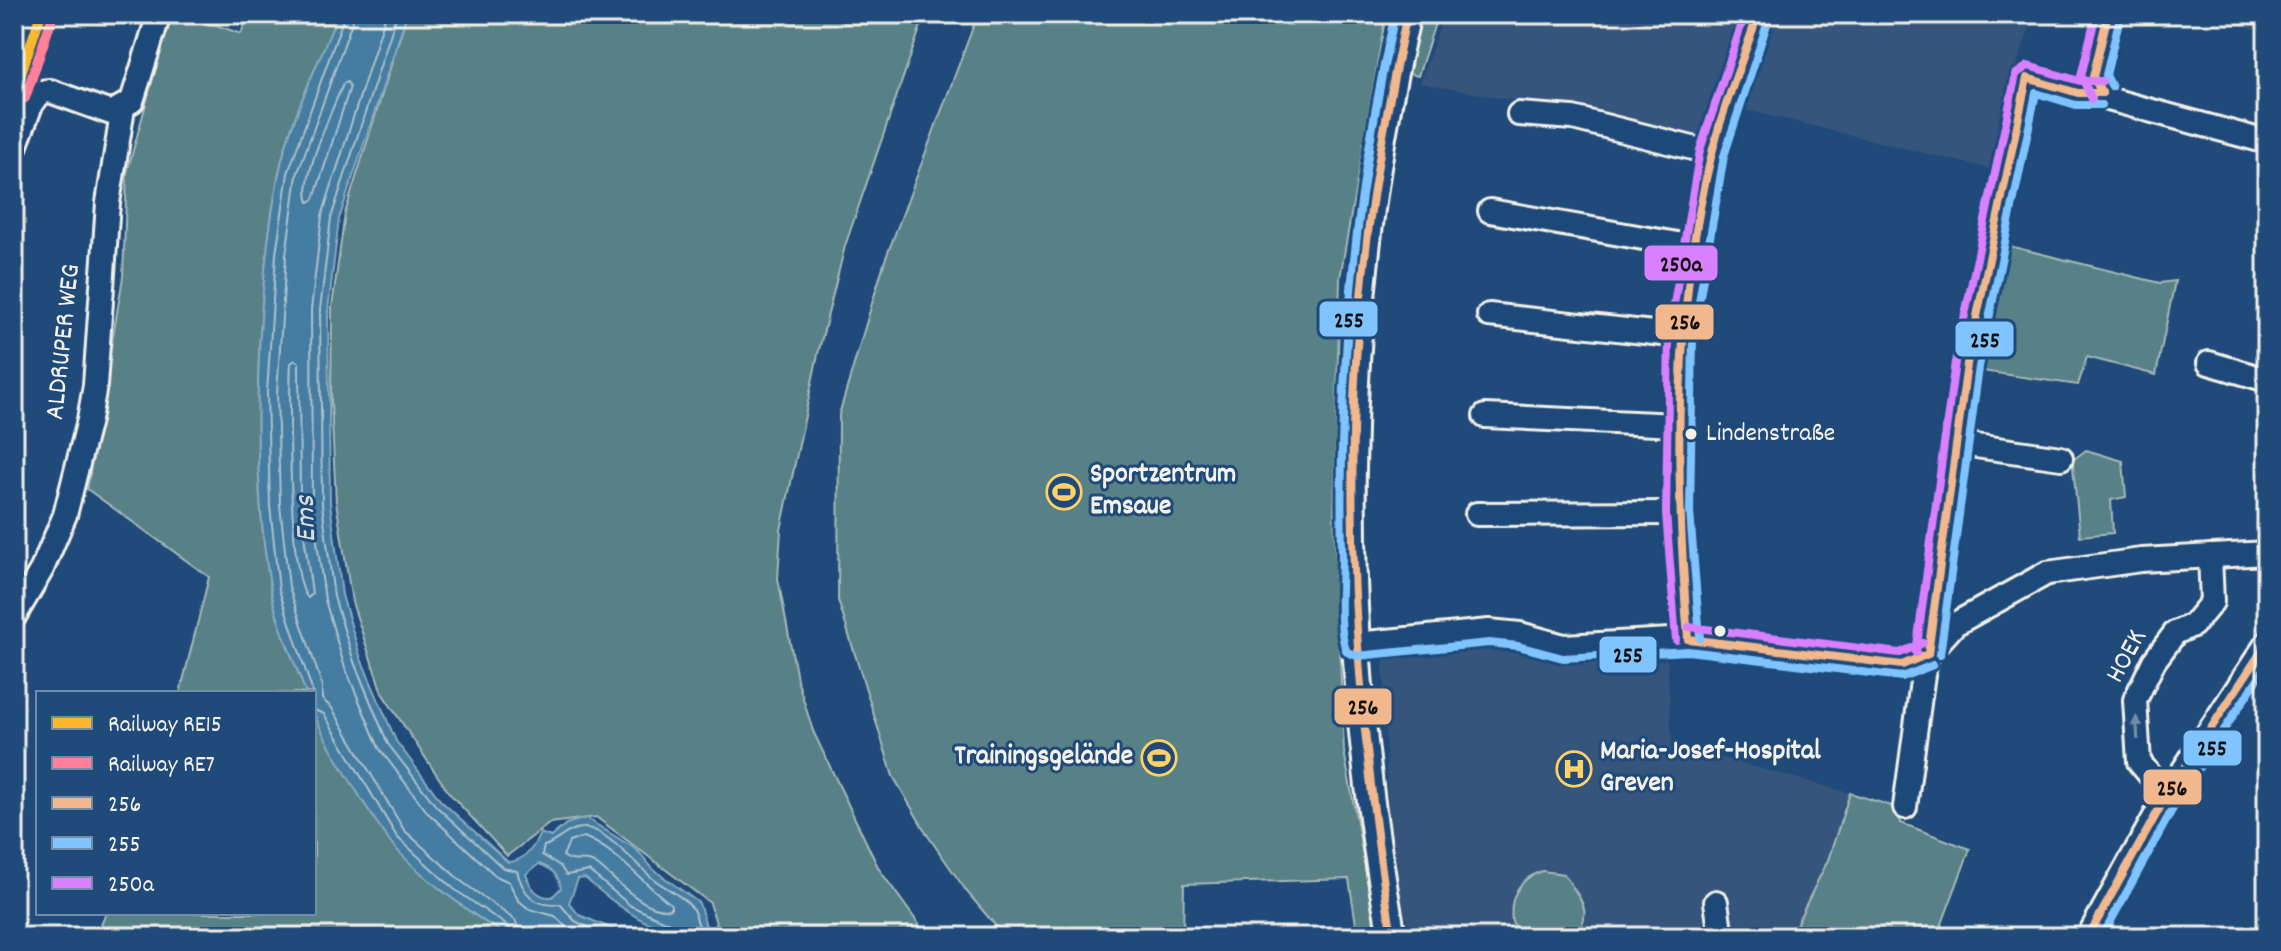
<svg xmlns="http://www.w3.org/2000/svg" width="2281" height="951" viewBox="0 0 2281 951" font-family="Dekko,sans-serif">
	<rect width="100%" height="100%" fill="#1f4a7a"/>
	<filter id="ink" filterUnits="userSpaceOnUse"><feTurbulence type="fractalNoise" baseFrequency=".0125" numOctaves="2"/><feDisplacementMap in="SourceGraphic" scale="16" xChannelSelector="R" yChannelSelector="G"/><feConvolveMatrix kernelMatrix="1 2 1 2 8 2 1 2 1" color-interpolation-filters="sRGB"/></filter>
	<g filter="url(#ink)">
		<!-- built -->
		<g fill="#34557d">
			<polygon points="1444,14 2035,14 2017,64 1994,170 1717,103 1706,136 1420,83"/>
			<polygon points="2205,14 2267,14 2267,33"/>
			<polygon points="1485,639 1666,641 1672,744 1850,793 1814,907 1794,937 1411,937 1389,853 1383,650"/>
		</g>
		<!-- green -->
		<g fill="#598187" stroke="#a6b9b8" stroke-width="2">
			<path d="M 171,14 L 186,14 L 241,34 L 248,14 L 338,14 C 318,65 290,119 279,173 C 256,292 249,471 271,590 C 277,624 294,660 306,693 L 180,693 L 209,577 L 87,489 L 123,277 L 127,172 Z"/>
			<polygon points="407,14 925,14 845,246 818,354 781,530 778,579 797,679 813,731 879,869 928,937 720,937 710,903 596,817 550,823 507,856 449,793 382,693 352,602 336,502 331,403 332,306 345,213"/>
			<polygon points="978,14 1386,14 1340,278 1334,517 1344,751 1378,937 1358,937 1349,879 1184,884 1183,937 1005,937 967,892 928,836 893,776 838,600 839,415 884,263"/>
			<polygon points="1421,14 1438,14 1418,76 1403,72"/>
			<polygon points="2001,244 2160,283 2175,281 2156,375 2087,357 2078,385 1975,370"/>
			<polygon points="2086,450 2123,461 2126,497 2111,500 2113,533 2080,536 2073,467 2073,460"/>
			<polygon points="314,711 390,842 450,895 510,937 96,937 106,913 314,913"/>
			<polygon points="1850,793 1898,808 1901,823 1970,849 1937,937 1790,937 1828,860"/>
			<path d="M 1542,871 L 1564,874 C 1579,898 1596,911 1574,937 L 1523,937 L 1512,922 C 1509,898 1518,879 1542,871 Z"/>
		</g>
		<!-- water -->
		<path fill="#447ba1" stroke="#8aaabd" stroke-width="2" fill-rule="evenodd" d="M 338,14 L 407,14 L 339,219 L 328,311 L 330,503 L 342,595 L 361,659 L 396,741 L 441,801 L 508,862 C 525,861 534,848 540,833 L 551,837 L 566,824 L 586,818 L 637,850 L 654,870 L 699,903 L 706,926 L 715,937 C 658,937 626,914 585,878 L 578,879 L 569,903 L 579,915 L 632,937 L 510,937 C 478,920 411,870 389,840 C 372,817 321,737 314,712 C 313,706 314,699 314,693 L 306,693 C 294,660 277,624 271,590 C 249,470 256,292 279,173 C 290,119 318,65 338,14 ZM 539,864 C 551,868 559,875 561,888 L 552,897 C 538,898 530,887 526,874 Z"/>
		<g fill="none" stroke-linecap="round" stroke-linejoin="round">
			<!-- shore -->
			<g stroke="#aec2cc" stroke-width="2">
				<polyline points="355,14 297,175 286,255 277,394 280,505 289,587 322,685 322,699 332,708 404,830 461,881 515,920 522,937"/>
				<polyline points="386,14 322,216 311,310 312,505 325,600 344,665 379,748 428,813 496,876 509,882 518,900 529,909 555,916 569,930 584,937"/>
				<path d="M 397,14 L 331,218 L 320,310 L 322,504 L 334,597 L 354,662 L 388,744 L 436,806 L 503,868 L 517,871 C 523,894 535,908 560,904 L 575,921 L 609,937"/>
				<path d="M 347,82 L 350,87 L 314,199 L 309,202 C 299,181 333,108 343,84 Z"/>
				<path d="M 295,360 L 299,363 L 300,505 L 312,594 L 308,598 C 288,580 289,397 291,363 Z"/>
				<polyline points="313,693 279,590 270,506 267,393 276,254 288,173 345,14"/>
				<polyline points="314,710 324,714 397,837 454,889 509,927 512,937"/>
				<path d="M 584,837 C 617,850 642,883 671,904 L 671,909 C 643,912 617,880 597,865 C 585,856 574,865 563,856 L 569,842 Z"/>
				<path d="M 682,937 L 678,927 L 631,906 L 589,871 L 566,875 L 560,866 L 542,855 L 544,846 C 558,842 566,829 582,828 C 602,825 637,865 652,878 C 663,887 684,896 692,908 C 698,917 697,928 704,937"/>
			</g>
			<defs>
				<g id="minor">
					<polyline points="2108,14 2093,77 2108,99 2267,142"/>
					<polyline points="1519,114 1573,118 1712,153"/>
					<polyline points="14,150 31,105 41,92 50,91 111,113 132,101 159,14"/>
					<polyline points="1490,211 1694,247"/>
					<polyline points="1489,315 1681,336"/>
					<polyline points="2209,363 2267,380"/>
					<polyline points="1485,416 1677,425"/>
					<polyline points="1954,443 2061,458"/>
					<polyline points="1477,514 1678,513"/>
					<polyline points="14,617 42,569 65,515 89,420 95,385 108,203 123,108"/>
					<polyline points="1688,639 1678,513 1677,433 1681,336 1712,153 1758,14"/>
					<polyline points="1356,644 1489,631 1520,634 1564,646 1688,639 1902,665 1928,654"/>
					<path d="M 1928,654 C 1947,460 1980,268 2027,78 L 2078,93 L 2102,93"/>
					<polyline points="2167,795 2139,762 2135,700 2154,661 2175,633 2193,625 2212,602 2210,556"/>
					<polyline points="1905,807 1923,674 1928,654 1955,624 2047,573 2141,560 2267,553"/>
					<polyline points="1716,902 1721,937"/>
					<polyline points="2088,937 2167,795 2267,643"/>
				</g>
				<path id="major" d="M 1392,937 C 1336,634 1336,314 1407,14"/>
			</defs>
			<!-- minor casing -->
			<use href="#minor" stroke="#f4f1e8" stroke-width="28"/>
			<!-- major casing -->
			<use href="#major" stroke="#f4f1e8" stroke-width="32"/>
			<!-- minor -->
			<use href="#minor" stroke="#1f4a7a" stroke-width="22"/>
			<!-- major -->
			<use href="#major" stroke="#1f4a7a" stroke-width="26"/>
			<defs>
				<g id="bus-1">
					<polyline points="2102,93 2093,77 2108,14"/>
					<path d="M 1688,639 C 1675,475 1672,314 1712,153 C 1723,106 1743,60 1758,14"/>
					<polyline points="1688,639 1902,665 1928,654"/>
					<polyline points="1928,654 1967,364 2027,78 2078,93 2102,93"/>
					<path d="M 1392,937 C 1355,706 1338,474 1367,241 C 1376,165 1391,89 1407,14"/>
					<polyline points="2088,937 2167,795 2267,643"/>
				</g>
				<g id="bus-2">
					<path d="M 1395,14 C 1354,196 1338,369 1342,555 C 1342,579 1337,632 1347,652 L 1357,656 L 1489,643 L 1518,646 L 1563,658 L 1688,651 L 1902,677 L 1933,665"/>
					<polyline points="2112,87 2106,75 2120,17"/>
					<polyline points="1700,638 1690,512 1693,337 1724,156 1769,18"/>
					<polyline points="1940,655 1979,367 2036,93 2076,105 2102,105"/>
					<polyline points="2102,937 2177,801 2267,665"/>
				</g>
				<g id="bus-3">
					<polyline points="2092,99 2081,76 2096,14"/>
					<polyline points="1689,627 1900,653 1923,643"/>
					<polyline points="1676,640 1666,513 1669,334 1700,150 1745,14"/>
					<polyline points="1916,653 1955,362 2016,74 2028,66 2080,81 2102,81"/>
				</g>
			</defs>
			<!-- bus-1 casing -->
			<use href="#bus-1" stroke="#1f4a7a" stroke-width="14"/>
			<!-- bus-2 casing -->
			<use href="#bus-2" stroke="#1f4a7a" stroke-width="14"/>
			<!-- bus-3 casing -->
			<use href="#bus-3" stroke="#1f4a7a" stroke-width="14"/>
			<!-- bus-1 -->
			<use href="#bus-1" stroke="#f1b78d" stroke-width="8"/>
			<!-- bus-2 -->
			<use href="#bus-2" stroke="#80c4ff" stroke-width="8"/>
			<!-- bus-3 -->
			<use href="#bus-3" stroke="#d880ff" stroke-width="8"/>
			<defs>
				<polyline id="rail-1" points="14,94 41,14"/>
				<polyline id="rail-2" points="25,98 52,18"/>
			</defs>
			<!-- rail-1 casing -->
			<use href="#rail-1" stroke="#1f4a7a" stroke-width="16"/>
			<!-- rail-2 casing -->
			<use href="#rail-2" stroke="#1f4a7a" stroke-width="16"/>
			<!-- rail-1 -->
			<use href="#rail-1" stroke="#fab62d" stroke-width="10"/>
			<!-- rail-2 -->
			<use href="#rail-2" stroke="#ff8098" stroke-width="10"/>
		</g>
		<!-- one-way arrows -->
		<defs><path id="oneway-solid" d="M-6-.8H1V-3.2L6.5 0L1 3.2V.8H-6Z" transform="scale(2)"/></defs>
		<use fill="#748da6" href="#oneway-solid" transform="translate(2137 728) rotate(-94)"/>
	</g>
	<!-- icons -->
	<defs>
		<symbol id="stadium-ring" viewBox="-11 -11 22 22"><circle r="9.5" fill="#1f4a7a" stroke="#ffd166" stroke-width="1.5"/><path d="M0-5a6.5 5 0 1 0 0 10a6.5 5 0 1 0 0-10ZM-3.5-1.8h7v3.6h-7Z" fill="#ffd166"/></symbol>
		<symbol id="hospital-ring" viewBox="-11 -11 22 22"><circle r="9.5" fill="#1f4a7a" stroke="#ffd166" stroke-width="1.5"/><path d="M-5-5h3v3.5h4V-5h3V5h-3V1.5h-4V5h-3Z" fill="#ffd166"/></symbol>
	</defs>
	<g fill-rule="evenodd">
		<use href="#stadium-ring" x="1044" y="472" width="40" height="40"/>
		<use href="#stadium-ring" x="1139" y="738" width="40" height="40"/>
		<use href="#hospital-ring" x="1554" y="749" width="40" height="40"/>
	</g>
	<!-- markers -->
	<g fill="#f4f1e8" stroke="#1f4a7a" stroke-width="3">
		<circle cx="1691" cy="434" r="7"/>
		<circle cx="1720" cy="631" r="7"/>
	</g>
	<g text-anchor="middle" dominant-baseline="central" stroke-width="6" stroke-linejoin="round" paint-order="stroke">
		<!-- bus labels -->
		<g font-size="26" fill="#f4f1e8" stroke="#1f4a7a" text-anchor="start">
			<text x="1706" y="434">Lindenstraße</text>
		</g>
		<!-- street labels -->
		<g font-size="28" fill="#f4f1e8" stroke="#1f4a7a">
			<text transform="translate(65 342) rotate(-84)">ALDRUPER WEG</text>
			<text transform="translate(2128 657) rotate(-62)">HOEK</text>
		</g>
		<!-- poi labels -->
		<g font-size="28" font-weight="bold" fill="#f4f1e8" stroke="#1f4a7a" text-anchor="start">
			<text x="1090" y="476">Sportzentrum<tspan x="1090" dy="32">Emsaue</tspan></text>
			<text x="1600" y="753">Maria-Josef-Hospital<tspan x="1600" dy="32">Greven</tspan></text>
			<text x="1133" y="758" text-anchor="end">Trainingsgelände</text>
		</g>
		<!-- water labels -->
		<g font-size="30" font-style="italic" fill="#dadfdd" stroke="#1f4a7a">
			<text transform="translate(308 519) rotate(-92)">Ems</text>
		</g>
	</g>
	<g stroke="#1f4a7a" stroke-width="3">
		<rect x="1643" y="244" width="76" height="38" rx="8" fill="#d880ff"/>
		<rect x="1318" y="300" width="61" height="38" rx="8" fill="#80c4ff"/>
		<rect x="1654" y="303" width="61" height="38" rx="8" fill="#f1b78d"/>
		<rect x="1954" y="320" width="61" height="38" rx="8" fill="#80c4ff"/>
		<rect x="1598" y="635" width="60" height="39" rx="8" fill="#80c4ff"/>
		<rect x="1333" y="687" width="60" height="39" rx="8" fill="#f1b78d"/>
		<rect x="2182" y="729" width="61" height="38" rx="8" fill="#80c4ff"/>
		<rect x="2142" y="768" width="61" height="38" rx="8" fill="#f1b78d"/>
	</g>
	<g font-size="22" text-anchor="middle" font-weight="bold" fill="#111">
		<text x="1681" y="271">250a</text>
		<text x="1349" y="327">255</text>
		<text x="1685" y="329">256</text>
		<text x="1985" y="347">255</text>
		<text x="1628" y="662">255</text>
		<text x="1363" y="714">256</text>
		<text x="2212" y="755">255</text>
		<text x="2172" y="795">256</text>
	</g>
	<!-- margin -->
	<rect width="2281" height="951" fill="none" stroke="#1f4a7a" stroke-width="48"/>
	<rect x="24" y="24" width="2233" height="903" fill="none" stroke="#f4f1e8" stroke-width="3" filter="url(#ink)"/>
	<!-- legend -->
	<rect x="36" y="691" width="280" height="224" fill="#1f4a7a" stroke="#748da6" stroke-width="2"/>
	<rect x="52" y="717" width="40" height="12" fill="#fab62d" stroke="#748da6" stroke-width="2"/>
	<text x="108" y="731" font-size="24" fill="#f4f1e8">Railway RE15</text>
	<rect x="52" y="757" width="40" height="12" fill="#ff8098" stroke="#748da6" stroke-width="2"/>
	<text x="108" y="771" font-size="24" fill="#f4f1e8">Railway RE7</text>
	<rect x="52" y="797" width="40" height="12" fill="#f1b78d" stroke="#748da6" stroke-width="2"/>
	<text x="108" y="811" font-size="24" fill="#f4f1e8">256</text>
	<rect x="52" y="837" width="40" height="12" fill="#80c4ff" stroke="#748da6" stroke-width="2"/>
	<text x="108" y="851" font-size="24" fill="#f4f1e8">255</text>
	<rect x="52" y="877" width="40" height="12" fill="#d880ff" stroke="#748da6" stroke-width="2"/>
	<text x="108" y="891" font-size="24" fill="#f4f1e8">250a</text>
</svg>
